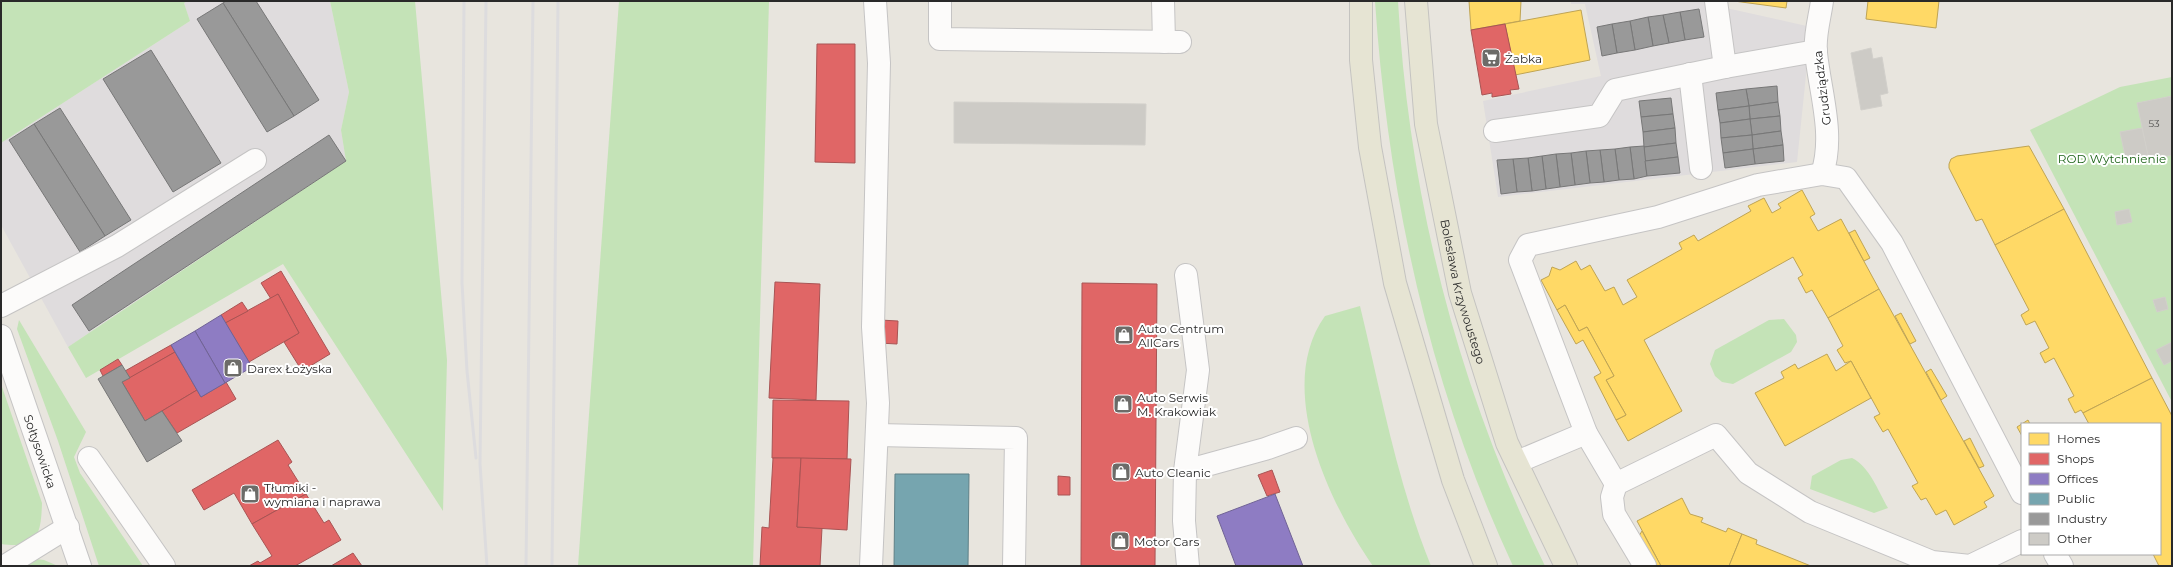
<svg xmlns="http://www.w3.org/2000/svg" width="2173" height="567" viewBox="0 0 2173 567" font-family="Montserrat,sans-serif">
	<rect width="100%" height="100%" fill="#e8e5de"/>
	<!-- industrial -->
	<g fill="#dfdcdd">
		<polygon points="187,1 330,1 349,92 341,130 346,161 68,347 1,225 1,143 190,21 184,3"/>
		<polygon points="1571,1 1727,1 1726,8 1811,27 1797,162 1498,197 1483,101 1601,76 1585,4 1571,4"/>
	</g>
	<!-- green -->
	<g fill="#c4e3b7">
		<polygon points="1,1 187,1 184,3 190,21 1,143"/>
		<polygon points="330,1 415,1 447,360 443,511 283,264 86,378 68,347 346,161 341,130 349,92"/>
		<polygon points="619,1 769,1 753,566 578,566"/>
		<path d="M 1375,1 L 1398,1 C 1409,199 1458,388 1545,566 L 1513,566 C 1430,388 1388,196 1375,1 Z"/>
		<polygon points="2172,77 2172,402 2030,130 2120,87"/>
		<path d="M 1360,306 C 1381,393 1397,482 1431,566 L 1373,566 C 1329,503 1274,387 1325,316 Z"/>
		<polygon points="1784,319 1796,335 1797,342 1791,352 1733,384 1722,382 1715,376 1710,364 1715,350 1769,320"/>
		<polygon points="19,320 86,432 74,457 80,473 143,566 99,566 58,441 17,329"/>
		<path d="M 1,384 L 42,503 C 41,536 37,549 1,544 Z"/>
		<path d="M 1852,458 C 1870,467 1878,491 1888,508 L 1874,513 L 1810,489 L 1812,476 L 1841,460 Z"/>
		<polygon points="34,559 44,560 58,566 21,566"/>
	</g>
	<!-- homes -->
	<g fill="#ffd966" stroke="#bfa454">
		<polygon points="1469,1 1521,1 1520,21 1471,30"/>
		<polygon points="1734,1 1787,1 1786,8"/>
		<polygon points="1868,1 1939,1 1936,28 1866,19"/>
		<polygon points="1581,10 1590,60 1515,75 1505,24"/>
		<polygon points="2029,146 2064,209 1995,245 1982,219 1976,221 1949,168 1949,164 1951,159 1957,156"/>
		<polygon points="1802,190 1815,214 1810,217 1818,231 1841,219 1879,289 1828,318 1812,290 1806,293 1798,278 1803,275 1793,257 1644,340 1682,411 1628,441 1616,420 1626,415 1606,380 1614,376 1587,327 1579,331 1565,305 1557,310 1541,280 1549,276 1552,267 1560,270 1576,261 1581,270 1590,265 1605,291 1614,287 1623,305 1637,297 1627,280 1682,249 1679,243 1694,235 1698,241 1751,211 1748,206 1764,198 1772,213 1781,208 1778,204"/>
		<polygon points="2064,209 2152,378 2083,413 2081,410 2075,413 2068,399 2074,396 2054,358 2045,363 2040,353 2049,348 2035,321 2026,325 2021,315 2029,310 1995,245"/>
		<polygon points="1855,230 1870,258 1864,261 1849,233"/>
		<polygon points="1879,289 1994,496 1984,502 1987,507 1954,525 1946,510 1936,515 1926,498 1921,500 1912,486 1918,483 1888,429 1883,432 1874,417 1880,414 1851,361 1845,363 1837,350 1843,346 1828,318"/>
		<polygon points="1565,305 1579,331 1587,327 1614,376 1606,380 1626,415 1616,420 1594,377 1601,373 1583,340 1576,344 1557,310"/>
		<polygon points="1901,313 1916,341 1910,344 1895,316"/>
		<polygon points="1827,354 1836,371 1851,361 1871,398 1785,446 1755,393 1784,378 1781,372 1795,364 1798,369"/>
		<polygon points="1931,369 1947,396 1941,400 1926,372"/>
		<polygon points="2152,378 2172,416 2172,566 2159,566 2153,554 2160,554 2160,424 2089,424 2083,413"/>
		<polygon points="2028,420 2030,424 2022,424 2022,436 2017,427"/>
		<polygon points="1970,438 1984,466 1979,468 1964,441"/>
		<polygon points="1682,498 1690,514 1703,518 1701,522 1726,532 1728,528 1742,534 1729,566 1661,566 1637,521"/>
		<polygon points="1642,531 1661,566 1653,566 1639,536"/>
		<polygon points="1742,534 1757,540 1756,544 1811,566 1729,566"/>
	</g>
	<!-- shops -->
	<g fill="#e06666" stroke="#a95454">
		<polygon points="1505,24 1519,89 1510,90 1511,94 1492,97 1492,93 1482,95 1471,30"/>
		<polygon points="817,44 855,44 855,163 815,162"/>
		<polygon points="281,271 330,354 302,371 284,342 299,333 278,294 271,299 261,283"/>
		<polygon points="775,282 820,284 816,400 769,398"/>
		<polygon points="1082,283 1157,284 1155,566 1081,566"/>
		<polygon points="278,294 299,333 249,362 225,323"/>
		<polygon points="242,302 248,311 225,323 221,315"/>
		<polygon points="880,320 898,321 897,344 879,343"/>
		<polygon points="171,345 175,352 130,378 125,371"/>
		<polygon points="175,352 197,390 145,421 122,382"/>
		<polygon points="118,359 122,365 103,376 100,370"/>
		<polygon points="226,382 236,399 177,433 162,411 197,390 201,397"/>
		<polygon points="773,400 849,401 847,459 772,458"/>
		<polygon points="278,440 292,462 288,465 306,494 252,524 234,493 204,510 192,490"/>
		<polygon points="773,458 801,458 797,527 822,528 820,566 760,566 762,527 769,528"/>
		<polygon points="801,458 851,459 847,530 797,527"/>
		<polygon points="1272,470 1280,492 1267,496 1258,475"/>
		<polygon points="1058,476 1070,477 1070,495 1058,495"/>
		<polygon points="306,494 324,523 329,520 341,540 295,566 249,566 258,561 260,563 272,556 252,524"/>
		<polygon points="353,553 362,566 331,566"/>
	</g>
	<!-- offices -->
	<g fill="#8e7cc3" stroke="#706395">
		<polygon points="221,315 252,367 225,383 195,331"/>
		<polygon points="195,331 225,383 201,397 171,345"/>
		<polygon points="1275,494 1303,566 1236,566 1217,516"/>
	</g>
	<!-- public -->
	<polygon fill="#76a5af" stroke="#5f8087" points="895,474 969,474 968,566 894,566"/>
	<!-- industry -->
	<g fill="#999" stroke="#777">
		<polygon points="226,1 256,1 319,100 294,116 223,3"/>
		<polygon points="223,3 294,116 267,132 197,19"/>
		<polygon points="1699,9 1704,37 1685,40 1680,12"/>
		<polygon points="1680,12 1685,40 1669,43 1663,15"/>
		<polygon points="1663,15 1669,43 1653,46 1648,17"/>
		<polygon points="1648,17 1653,46 1635,50 1630,21"/>
		<polygon points="1630,21 1635,50 1617,53 1612,24"/>
		<polygon points="1612,24 1617,53 1602,56 1597,27"/>
		<polygon points="151,50 221,163 173,192 103,79"/>
		<polygon points="1777,86 1778,102 1749,106 1746,89"/>
		<polygon points="1746,89 1749,106 1718,110 1716,93"/>
		<polygon points="1671,98 1673,114 1641,117 1639,101"/>
		<polygon points="1778,102 1780,116 1750,119 1749,106"/>
		<polygon points="1749,106 1750,119 1720,123 1718,110"/>
		<polygon points="60,108 131,220 105,236 34,124"/>
		<polygon points="1673,114 1675,128 1643,132 1641,117"/>
		<polygon points="1780,116 1781,131 1752,135 1750,119"/>
		<polygon points="1750,119 1752,135 1721,138 1720,123"/>
		<polygon points="34,124 105,236 80,252 9,140"/>
		<polygon points="1675,128 1676,143 1644,147 1643,132"/>
		<polygon points="1781,131 1783,145 1753,149 1752,135"/>
		<polygon points="329,135 346,161 89,331 72,305"/>
		<polygon points="1752,135 1753,149 1723,153 1721,138"/>
		<polygon points="1676,143 1678,157 1645,161 1644,147"/>
		<polygon points="1783,145 1784,161 1755,164 1753,149"/>
		<polygon points="1644,146 1647,176 1634,179 1630,147"/>
		<polygon points="1630,147 1634,179 1619,180 1615,149"/>
		<polygon points="1615,149 1619,180 1604,182 1600,150"/>
		<polygon points="1753,149 1755,164 1725,168 1723,153"/>
		<polygon points="1600,150 1604,182 1590,183 1586,151"/>
		<polygon points="1586,151 1590,183 1575,185 1571,153"/>
		<polygon points="1571,153 1575,185 1560,187 1556,154"/>
		<polygon points="1556,154 1560,187 1546,189 1542,156"/>
		<polygon points="1542,156 1546,189 1532,191 1528,158"/>
		<polygon points="1678,157 1680,173 1647,176 1645,161"/>
		<polygon points="1528,158 1532,191 1517,192 1513,159"/>
		<polygon points="1513,159 1517,192 1501,194 1497,160"/>
		<polygon points="122,365 130,378 122,382 145,421 162,411 182,441 147,462 98,379"/>
	</g>
	<!-- building -->
	<g fill="#cdcbc6" stroke="#d2d0cb">
		<polygon points="1871,48 1873,59 1882,57 1888,93 1880,95 1882,106 1861,110 1851,53"/>
		<polygon points="2172,96 2172,155 2149,160 2137,103"/>
		<polygon points="954,102 1146,104 1145,145 954,143"/>
		<polygon points="2142,128 2149,160 2127,165 2120,132"/>
		<polygon points="2129,209 2132,222 2117,225 2115,212"/>
		<polygon points="2165,297 2168,309 2157,312 2153,300"/>
		<polygon points="2172,342 2172,361 2164,365 2156,350"/>
	</g>
	<g fill="none" stroke-linecap="round" stroke-linejoin="round">
		<defs>
			<g id="minor">
				<polyline points="940,1 940,39 1180,42"/>
				<polyline points="1163,1 1164,42"/>
				<polyline points="1716,1 1725,67"/>
				<polyline points="1690,74 1701,168"/>
				<polyline points="1495,131 1599,116 1615,90 1725,67 1816,51"/>
				<path d="M 1822,174 C 1835,135 1820,92 1816,53 C 1814,36 1820,17 1822,1"/>
				<polyline points="1186,275 1198,370 1185,471 1184,521 1188,566"/>
				<polyline points="1,306 117,246 255,160"/>
				<path id="s1" d="M 1,336 L 80,566"/>
				<polyline points="877,435 1016,438 1014,566"/>
				<polyline points="89,458 164,566"/>
				<polyline points="1517,462 1586,433"/>
				<polyline points="1185,471 1265,449 1296,438"/>
				<polyline points="1616,484 1586,433 1520,260 1528,245 1658,217 1758,185 1822,174 1846,178 1892,243 2022,493"/>
				<polyline points="2055,554 2062,566"/>
				<polyline points="5,566 68,527"/>
				<polyline points="871,566 878,403 873,327 879,63 875,1"/>
				<polyline points="1645,566 1614,514 1612,497 1616,484 1716,435 1748,473 1810,512 1932,562 1970,566 2022,541"/>
			</g>
			<g id="major">
				<polyline points="1361,1 1361,60 1370,147 1395,283 1453,480 1486,566"/>
				<path id="s2" d="M 1416,1 L 1426,124 L 1460,293 L 1507,443 L 1566,566"/>
			</g>
		</defs>
		<!-- minor casing -->
		<use href="#minor" stroke="#c5c4c4" stroke-width="24"/>
		<!-- major casing -->
		<use href="#major" stroke="#c4c3c0" stroke-width="24"/>
		<!-- minor -->
		<use href="#minor" stroke="#fcfbfa" stroke-width="22"/>
		<!-- major -->
		<use href="#major" stroke="#e6e4d3" stroke-width="22"/>
		<!-- rail -->
		<g stroke="#dddcde" stroke-width="3">
			<polyline points="464,1 462,283 467,371 476,458"/>
			<polyline points="486,1 480,464 487,566"/>
			<polyline points="526,566 533,1"/>
			<polyline points="552,566 558,1"/>
		</g>
	</g>
	<!-- icons -->
	<defs>
		<symbol id="supermarket-square" viewBox="-11 -11 22 22"><rect x="-9" y="-9" width="18" height="18" rx="4" fill="#6c6b68" stroke="#fff"/><path d="M-6-5.5h2.5l.6 2H6L4.5 2H-2.5L-4.4-4H-6ZM-1.5 3.2a1.3 1.3 0 1 0 .1 0ZM3 3.2a1.3 1.3 0 1 0 .1 0Z" fill="#fff"/></symbol>
		<symbol id="shop-square" viewBox="-11 -11 22 22"><rect x="-9" y="-9" width="18" height="18" rx="4" fill="#6c6b68" stroke="#fff"/><path d="M-5-2.5h2.3a2.7 3.5 0 0 1 5.4 0H5L5.5 6h-11ZM-1.5-2.5h3a1.5 2.3 0 0 0-3 0Z" fill="#fff"/></symbol>
	</defs>
	<g fill-rule="evenodd">
		<use href="#supermarket-square" x="1480" y="47" width="22" height="22"/>
		<use href="#shop-square" x="1113" y="324" width="22" height="22"/>
		<use href="#shop-square" x="222" y="357" width="22" height="22"/>
		<use href="#shop-square" x="1112" y="393" width="22" height="22"/>
		<use href="#shop-square" x="1110" y="461" width="22" height="22"/>
		<use href="#shop-square" x="239" y="483" width="22" height="22"/>
		<use href="#shop-square" x="1109" y="530" width="22" height="22"/>
	</g>
	<g text-anchor="middle" dominant-baseline="central" stroke-width="4" stroke-linejoin="round" paint-order="stroke">
		<!-- number labels -->
		<g font-size="10" fill="#545352">
			<text x="2154" y="123">53</text>
		</g>
		<!-- poi labels -->
		<g font-size="12" fill="#292929" stroke="#fff" text-anchor="start">
			<text x="1505" y="58">Żabka</text>
			<text x="1138" y="328">Auto Centrum<tspan x="1138" dy="14">AllCars</tspan></text>
			<text x="247" y="368">Darex Łożyska</text>
			<text x="1137" y="397">Auto Serwis<tspan x="1137" dy="14">M. Krakowiak</tspan></text>
			<text x="1135" y="472">Auto Cleanic</text>
			<text x="264" y="487">Tłumiki -<tspan x="264" dy="14">wymiana i naprawa</tspan></text>
			<text x="1134" y="541">Motor Cars</text>
		</g>
		<!-- street labels -->
		<g font-size="12" fill="#292929" stroke="#fff">
			<text transform="translate(1822 88) rotate(-97)">Grudziądzka</text>
			<text stroke="none"><textPath href="#s2" startOffset="295">Bolesława Krzywoustego</textPath></text>
			<text stroke="none"><textPath href="#s1" startOffset="122">Sołtysowicka</textPath></text>
		</g>
		<!-- park labels -->
		<g font-size="12" fill="#1f651a" stroke="#fff">
			<text x="2112" y="158">ROD Wytchnienie</text>
		</g>
	</g>
	<!-- border -->
	<rect width="2173" height="567" fill="none" stroke="#292929" stroke-width="4"/>
	<!-- legend -->
	<rect x="2021" y="423" width="140" height="132" fill="#ffffff" stroke="#a9a9a9"/>
	<rect x="2029" y="433" width="20" height="12" fill="#ffd966" stroke="#a9a9a9"/>
	<text x="2057" y="443" font-size="12" fill="#292929">Homes</text>
	<rect x="2029" y="453" width="20" height="12" fill="#e06666" stroke="#a9a9a9"/>
	<text x="2057" y="463" font-size="12" fill="#292929">Shops</text>
	<rect x="2029" y="473" width="20" height="12" fill="#8e7cc3" stroke="#a9a9a9"/>
	<text x="2057" y="483" font-size="12" fill="#292929">Offices</text>
	<rect x="2029" y="493" width="20" height="12" fill="#76a5af" stroke="#a9a9a9"/>
	<text x="2057" y="503" font-size="12" fill="#292929">Public</text>
	<rect x="2029" y="513" width="20" height="12" fill="#999999" stroke="#a9a9a9"/>
	<text x="2057" y="523" font-size="12" fill="#292929">Industry</text>
	<rect x="2029" y="533" width="20" height="12" fill="#cdcbc6" stroke="#a9a9a9"/>
	<text x="2057" y="543" font-size="12" fill="#292929">Other</text>
</svg>
